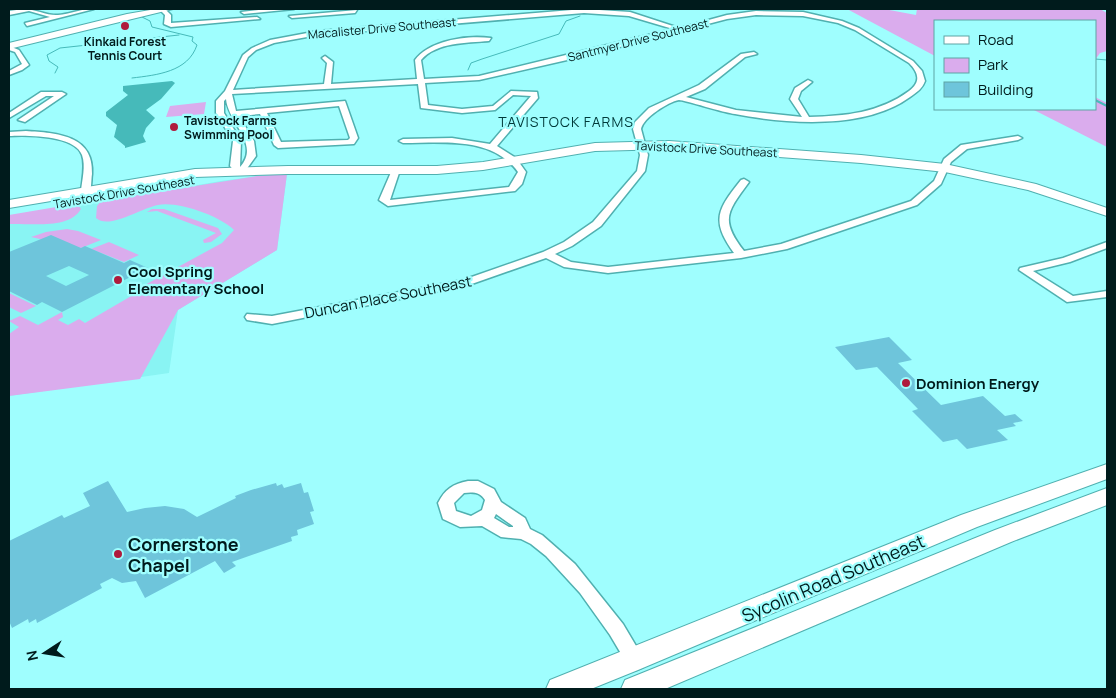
<svg xmlns="http://www.w3.org/2000/svg" width="1116" height="698" viewBox="0 0 1116 698" font-family="Manrope,sans-serif">
	<rect width="100%" height="100%" fill="#9ffefe"/>
	<!-- built -->
	<polygon fill="#89f4f3" points="287,174 277,250 178,310 169,373 9,396 9,218 221,181 257,176"/>
	<!-- green -->
	<g fill="#daaced">
		<polygon points="847,9 884,9 916,15 917,9 1100,9 1107,13 1107,51 1100,53 1095,60 1095,21 935,21 935,56"/>
		<polygon points="1095,97 1107,103 1107,147 1032,109 1095,109"/>
		<polygon points="206,102 204,114 166,117 170,106"/>
		<path d="M 287,174 L 277,250 L 178,310 L 140,379 L 9,396 L 9,334 L 19,327 L 9,321 L 20,316 L 38,325 L 62,312 L 63,317 L 58,320 L 68,325 L 79,319 L 85,323 L 145,288 L 143,286 L 222,243 L 234,230 C 220,216 178,201 158,205 C 141,208 109,230 96,218 L 97,206 L 101,201 L 257,176 Z"/>
		<path d="M 68,205 L 78,205 L 81,209 C 69,230 29,223 9,224 L 9,215 Z"/>
		<polygon points="152,209 164,209 218,228 222,234 211,242 204,243 203,240 216,233 157,211 147,212"/>
		<polygon points="67,229 78,231 101,240 81,248 31,237 46,232"/>
		<polygon points="109,242 139,255 124,262 91,249"/>
		<polygon points="9,293 36,306 21,313 9,307"/>
	</g>
	<!-- water -->
	<polygon fill="#46baba" points="172,81 175,83 161,99 146,110 155,118 146,128 143,136 146,142 125,148 125,146 114,137 117,125 106,116 106,112 128,95 123,91 123,86"/>
	<g fill="none" stroke-linecap="round" stroke-linejoin="round">
		<!-- stream-far1 -->
		<g stroke="#46baba" stroke-width="1">
			<polyline points="1095,59 1107,60"/>
			<polyline points="468,70 471,63 482,59 559,34 566,21 580,16"/>
			<polyline points="55,73 58,67 49,61 47,55 60,48 179,35"/>
			<path d="M 132,78 C 157,75 188,72 197,45 L 192,41 L 193,37 L 152,27 L 150,21 L 140,16"/>
		</g>
		<!-- stream -->
		<polyline stroke="#46baba" stroke-width="2" points="1095,100 1107,106"/>
	</g>
	<!-- building -->
	<g fill="#6ec5db" fill-rule="evenodd">
		<path d="M 51,235 L 81,248 L 85,246 L 124,263 L 130,260 L 148,268 L 62,312 L 42,302 L 37,305 L 9,291 L 9,252 ZM 69,266 L 89,275 L 66,286 L 46,276 Z"/>
		<polygon points="889,337 912,360 898,363 941,405 983,396 1005,416 1015,414 1023,421 1013,423 1016,426 997,430 1008,440 967,449 957,439 943,442 912,411 918,409 877,367 856,370 835,347"/>
		<polygon points="108,481 127,512 145,508 165,506 184,509 197,517 236,498 235,496 251,490 276,483 277,486 282,484 284,488 301,483 304,493 308,492 314,511 310,512 314,524 297,530 298,535 291,537 292,541 232,562 236,566 224,573 215,561 145,598 136,581 122,583 112,578 100,584 102,588 37,623 36,619 29,623 28,619 12,628 9,621 9,541 62,515 64,518 90,506 83,493"/>
	</g>
	<g fill="none" stroke-linecap="round" stroke-linejoin="round">
		<defs>
			<g id="street">
				<path d="M 24,9 C 35,9 48,16 58,15 C 71,14 82,8 94,9 L 27,26 L 25,23 L 50,17 L 29,11 L 9,15 L 9,11 Z"/>
				<polygon points="159,9 165,9 171,15 171,23 257,17 260,19 171,27 164,24 165,15"/>
				<polygon points="268,9 294,9 244,14 241,12"/>
				<path d="M 584,9 L 630,12 L 679,28 L 727,15 L 756,11 L 803,12 L 842,21 L 859,28 L 913,61 L 922,71 L 925,81 C 922,89 917,92 910,97 C 865,130 787,124 735,114 C 725,113 684,100 679,100 C 668,102 643,118 641,129 L 648,155 L 645,171 L 601,226 L 572,246 L 555,254 L 571,262 L 608,267 L 734,253 C 710,220 718,209 741,180 L 744,179 L 749,182 C 728,211 719,219 744,251 L 781,244 L 911,201 L 934,181 L 944,159 L 961,145 L 1018,136 L 1022,138 L 1018,140 L 967,149 L 951,162 L 941,184 L 917,205 L 787,249 L 741,258 L 608,273 L 564,267 L 546,258 L 466,286 L 272,324 L 247,320 L 245,317 L 247,314 L 272,316 L 463,280 L 543,252 L 564,242 L 593,222 L 637,171 L 640,155 L 633,129 L 635,122 L 649,108 L 699,85 L 741,54 L 754,52 L 757,54 L 745,57 L 705,89 L 686,97 L 736,110 L 802,117 L 790,99 L 795,88 L 808,80 L 812,82 L 801,91 L 798,99 L 809,117 C 845,116 879,113 909,91 C 921,82 919,73 909,63 L 855,30 L 838,23 L 803,16 L 756,15 L 727,19 L 589,55 L 479,80 L 425,83 L 428,105 L 462,109 L 493,106 L 511,91 L 537,92 L 538,98 L 497,146 L 516,158 L 526,172 L 522,184 L 515,191 L 388,206 L 379,200 L 392,170 L 396,167 L 400,170 L 390,200 L 509,187 L 518,172 C 492,136 442,143 403,143 L 399,141 L 403,139 L 452,138 L 490,144 L 531,96 L 513,95 L 495,110 L 462,113 L 421,108 L 418,84 L 232,94 L 236,111 L 345,101 L 358,138 L 354,144 L 278,148 L 274,145 L 260,114 L 239,116 L 254,141 L 256,156 L 243,174 L 237,174 L 230,166 L 233,141 L 216,113 L 216,101 L 225,91 L 243,55 L 252,48 L 270,40 L 318,31 ZM 584,13 L 629,16 L 673,29 L 479,76 L 424,79 L 421,60 C 437,42 466,43 489,41 L 491,38 C 467,35 430,40 415,60 L 417,79 L 331,84 L 333,62 L 325,56 L 322,58 L 327,63 L 324,84 L 233,90 L 248,57 L 256,50 L 274,43 L 318,35 ZM 226,99 C 228,123 261,144 240,167 L 241,141 L 224,113 L 224,101 ZM 339,106 L 350,138 L 348,140 L 281,142 L 267,113 Z"/>
				<polygon points="357,10 355,13 292,18 289,16"/>
				<polygon points="9,46 19,50 29,65 22,70 9,75 9,71 22,64 15,52 9,50"/>
				<polygon points="41,92 62,92 66,94 25,122 18,120 54,96 46,96 9,118 9,113"/>
				<path d="M 26,131 C 57,133 94,135 92,174 C 91,180 92,187 89,193 L 86,194 L 81,191 C 82,180 86,166 82,155 C 75,135 26,135 9,136 L 9,132 Z"/>
				<polygon points="1107,242 1107,248 1070,262 1033,271 1073,296 1107,291 1107,297 1067,302 1019,270 1020,268 1063,258"/>
				<path d="M 468,481 L 478,481 L 494,489 L 501,502 L 525,518 L 530,529 L 542,535 L 575,564 L 623,624 L 645,661 L 643,667 L 636,670 L 629,667 L 610,635 L 580,593 L 546,556 L 531,544 L 521,539 L 501,537 L 482,526 L 460,527 L 443,519 L 438,503 C 445,489 453,484 468,481 ZM 464,493 C 473,492 480,492 485,500 L 482,510 L 471,516 L 456,511 L 454,503 ZM 496,514 L 513,526 L 513,527 L 509,527 L 494,518 Z"/>
			</g>
			<g id="secondary">
				<polygon points="156,9 173,9 9,49 9,43 127,14"/>
				<polygon points="669,141 861,155 945,164 1036,184 1107,208 1107,216 1028,190 945,172 861,163 669,149 595,151 483,170 437,174 288,174 195,177 9,208 9,200 195,169 288,166 437,166 483,162 595,143"/>
				<polygon points="1107,464 1107,479 977,527 638,670 591,689 546,689 550,680 961,515"/>
				<polygon points="1107,488 1107,505 1011,542 665,689 621,689 625,680 995,530"/>
			</g>
		</defs>
		<!-- street casing -->
		<use href="#street" stroke="#50b0b0" stroke-width="3"/>
		<!-- secondary casing -->
		<use href="#secondary" stroke="#50b0b0" stroke-width="2"/>
		<!-- street -->
		<use href="#street" fill="#fff" fill-rule="evenodd"/>
		<!-- secondary -->
		<use href="#secondary" fill="#fff" fill-rule="evenodd"/>
	</g>
	<!-- markers -->
	<g fill="#af1b3d" stroke="#9ffefe" stroke-width="2">
		<circle cx="125" cy="26" r="5"/>
		<circle cx="174" cy="127" r="5"/>
		<circle cx="118" cy="280" r="5"/>
		<circle cx="906" cy="383" r="5"/>
		<circle cx="118" cy="554" r="5"/>
	</g>
	<g text-anchor="middle" dominant-baseline="central" stroke-width="4.5" stroke-linejoin="round" paint-order="stroke">
		<!-- far-street labels -->
		<g font-size="12" fill="#001b1c" stroke="#9ffefe">
			<text transform="translate(382 28) rotate(-5)">Macalister Drive Southeast</text>
			<text transform="translate(638 40) rotate(-14)">Santmyer Drive Southeast</text>
			<text transform="translate(706 149) rotate(3)">Tavistock Drive Southeast</text>
			<text transform="translate(124 192) rotate(-10)">Tavistock Drive Southeast</text>
		</g>
		<!-- far-poi labels -->
		<g font-size="12" font-weight="bold" fill="#001b1c" stroke="#9ffefe">
			<text x="125" y="41">Kinkaid Forest<tspan x="125" dy="14">Tennis Court</tspan></text>
			<text x="184" y="120" text-anchor="start">Tavistock Farms<tspan x="184" dy="14">Swimming Pool</tspan></text>
		</g>
		<!-- far-neighbourhood labels -->
		<g font-size="14" letter-spacing="1" fill="#003939" stroke="#9ffefe">
			<text x="566" y="121">TAVISTOCK FARMS</text>
		</g>
		<!-- poi labels -->
		<g font-size="15" font-weight="bold" fill="#001b1c" stroke="#9ffefe" text-anchor="start">
			<text x="128" y="271">Cool Spring<tspan x="128" dy="17">Elementary School</tspan></text>
			<text x="916" y="383">Dominion Energy</text>
		</g>
		<!-- street labels -->
		<g font-size="15" fill="#001b1c" stroke="#9ffefe">
			<text transform="translate(388 297) rotate(-11)">Duncan Place Southeast</text>
		</g>
		<!-- near-poi labels -->
		<g font-size="18" font-weight="bold" fill="#001b1c" stroke="#9ffefe" text-anchor="start">
			<text x="128" y="544">Cornerstone<tspan x="128" dy="21">Chapel</tspan></text>
		</g>
		<!-- near-street labels -->
		<g font-size="18" fill="#001b1c" stroke="#9ffefe">
			<text transform="translate(833 578) rotate(-23)">Sycolin Road Southeast</text>
		</g>
	</g>
	<!-- border -->
	<rect width="1116" height="698" fill="none" stroke="#001b1c" stroke-width="20"/>
	<!-- legend -->
	<rect x="934" y="20" width="162" height="90" fill="#9ffefe" stroke="#5fa3a4"/>
	<rect x="944" y="36" width="25" height="8" fill="#ffffff" stroke="#5fa3a4"/>
	<text x="978" y="45" font-size="15" fill="#001b1c">Road</text>
	<rect x="944" y="58" width="25" height="15" fill="#daaced" stroke="#5fa3a4"/>
	<text x="978" y="70" font-size="15" fill="#001b1c">Park</text>
	<rect x="944" y="82" width="25" height="15" fill="#6ec5db" stroke="#5fa3a4"/>
	<text x="978" y="95" font-size="15" fill="#001b1c">Building</text>
	<!-- north arrow -->
	<g transform="translate(45 653) rotate(258)" stroke="#9ffefe" stroke-width="4" paint-order="stroke">
	<path d="M0-4L9 19L0 12L-9 19Z" fill="#001b1c"/>
	<text y="-8" font-size="14" font-weight="bold" text-anchor="middle" fill="#001b1c">N</text>
	</g>
</svg>
